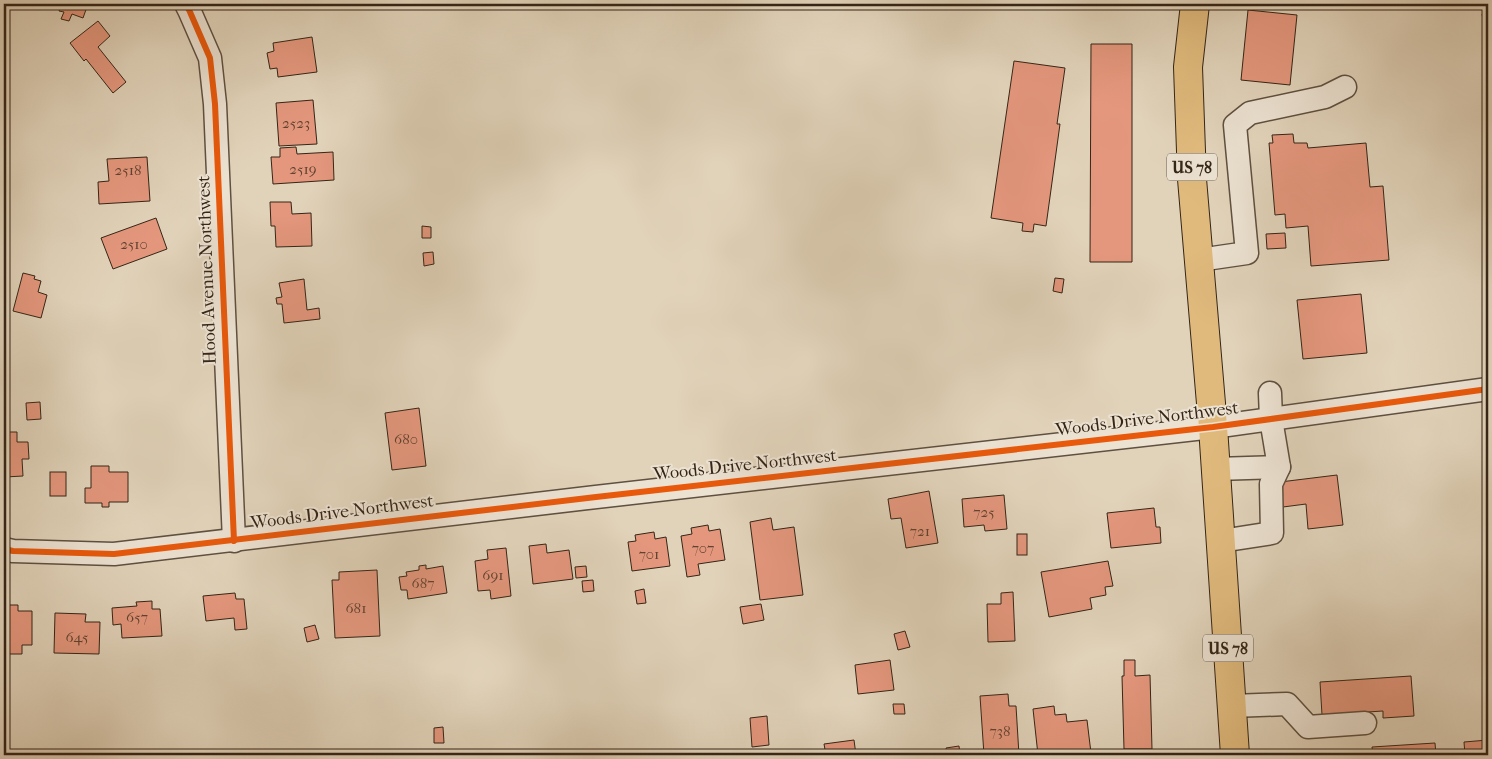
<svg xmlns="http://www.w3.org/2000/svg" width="1492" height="759" viewBox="0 0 1492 759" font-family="'IM FELL French Canon',serif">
	<rect width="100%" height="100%" fill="#e1d3ba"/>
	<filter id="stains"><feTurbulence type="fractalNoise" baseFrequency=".004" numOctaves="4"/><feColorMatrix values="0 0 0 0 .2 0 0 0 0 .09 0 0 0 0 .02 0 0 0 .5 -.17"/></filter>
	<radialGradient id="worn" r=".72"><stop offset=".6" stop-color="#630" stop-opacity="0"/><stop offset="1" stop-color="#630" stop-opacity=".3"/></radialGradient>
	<!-- building -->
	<g fill="#e4977d" stroke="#342517">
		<polygon points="51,4 88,4 83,18 72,14 69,21 61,19 64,12 59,11 60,8 51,5"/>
		<polygon points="1248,10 1297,15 1290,85 1241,80"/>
		<polygon points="1488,13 1488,43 1487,43 1482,14"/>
		<polygon points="98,21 110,36 98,47 126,82 113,93 86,59 84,61 70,43"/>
		<polygon points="312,37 317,72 278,77 277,68 270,69 267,53 274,51 273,43"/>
		<polygon points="1091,44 1132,44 1132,262 1090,262"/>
		<polygon points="1014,61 1065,68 1057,124 1060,124 1046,226 1034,224 1033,232 1022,231 1023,223 991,218"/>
		<polygon points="313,100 317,144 279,146 276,103"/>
		<polygon points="1293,134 1294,143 1307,143 1308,148 1366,143 1370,187 1383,186 1389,260 1311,266 1308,226 1286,228 1285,214 1275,215 1269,143 1273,143 1272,135"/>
		<polygon points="296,147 297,154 333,152 334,180 273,184 271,157 280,157 280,148"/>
		<polygon points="147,157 150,201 99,204 98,182 109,181 107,159"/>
		<polygon points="270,202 291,202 292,214 311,213 312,246 276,247 275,226 271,226"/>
		<polygon points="156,218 167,249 113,269 101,238"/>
		<polygon points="422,226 431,227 431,238 422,238"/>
		<polygon points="1285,233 1286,248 1267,249 1266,234"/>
		<polygon points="433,252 434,264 424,266 423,253"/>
		<polygon points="23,273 35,276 34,279 41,281 38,292 47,295 41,318 13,311"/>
		<polygon points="1055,278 1064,279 1062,293 1053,291"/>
		<polygon points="304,279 307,310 319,308 320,319 284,323 282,304 277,304 276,298 282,297 279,283"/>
		<polygon points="1361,294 1367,353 1303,359 1297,300"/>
		<polygon points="40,402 41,419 27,420 26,403"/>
		<polygon points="419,408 426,466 392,470 385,413"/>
		<polygon points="4,432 17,432 17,442 28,442 29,459 22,459 23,476 5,477"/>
		<polygon points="91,466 109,466 109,472 128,472 128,502 109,502 109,507 102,507 102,503 85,503 85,488 91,488"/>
		<rect x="50" y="472" width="16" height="24"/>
		<polygon points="1337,475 1343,525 1308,529 1306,504 1283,507 1280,482"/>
		<polygon points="929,491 938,543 906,548 901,518 891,519 888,499"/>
		<polygon points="1004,495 1007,529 985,531 984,525 964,527 962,499"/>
		<polygon points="1154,508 1156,527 1160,527 1161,543 1111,548 1107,513"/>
		<polygon points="771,518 773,530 794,527 803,595 760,600 750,522"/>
		<polygon points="708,525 709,531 720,529 725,560 698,564 700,575 687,577 681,536 692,534 691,528"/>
		<polygon points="654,532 655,539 666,537 670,566 632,571 628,542 636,541 635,535"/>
		<rect x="1017" y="534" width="10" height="21"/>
		<polygon points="546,544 547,553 569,550 573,579 533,584 529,546"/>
		<polygon points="506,548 511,596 491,599 490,590 478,591 475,561 488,559 487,550"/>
		<polygon points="1108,561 1113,586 1105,587 1106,595 1090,598 1092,609 1049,617 1041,572"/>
		<polygon points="426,565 426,569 443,566 447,593 408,599 407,590 401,590 399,577 407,576 406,572 419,570 419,566"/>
		<polygon points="586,566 587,577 576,578 575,567"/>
		<polygon points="377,570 380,636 335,638 332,580 339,580 339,572"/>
		<polygon points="593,580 594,591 583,592 582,581"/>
		<polygon points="644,589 646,603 637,604 635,591"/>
		<polygon points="1013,592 1015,641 988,642 987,604 1001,604 1001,593"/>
		<polygon points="235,593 236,599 244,599 247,629 235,630 234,618 206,621 203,596"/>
		<polygon points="152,601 152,609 160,609 162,636 122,638 121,624 113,625 112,608 137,606 136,602"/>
		<polygon points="761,604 764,620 743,624 740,607"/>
		<polygon points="4,605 18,605 18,611 32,611 32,645 22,645 22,654 4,654"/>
		<polygon points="55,613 86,614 85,622 100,622 99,654 54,653"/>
		<polygon points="315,625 319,639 307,642 304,628"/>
		<polygon points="905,631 910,647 898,650 894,634"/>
		<polygon points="890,660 894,690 858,694 855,665"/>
		<polygon points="1124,660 1135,660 1135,676 1150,675 1152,749 1124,749 1122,676 1124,676"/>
		<polygon points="1411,676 1414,716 1383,718 1383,711 1322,715 1320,682"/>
		<polygon points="1008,694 1009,706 1016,706 1019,755 984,755 980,696"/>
		<polygon points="893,704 904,704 905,714 894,714"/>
		<polygon points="1054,706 1055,715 1066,714 1067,722 1087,720 1091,753 1077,755 1038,755 1033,709"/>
		<polygon points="767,716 769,745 752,747 750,718"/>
		<polygon points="443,727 444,743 434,743 434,728"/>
		<polygon points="854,740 856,755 826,755 824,744"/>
		<polygon points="1488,740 1488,755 1465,755 1464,742"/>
		<polygon points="1435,743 1436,755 1373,755 1372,747"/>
		<polygon points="959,746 960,755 947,755 946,748"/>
	</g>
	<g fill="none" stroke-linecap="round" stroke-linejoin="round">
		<defs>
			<g id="minor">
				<polyline points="186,4 190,12 210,58 215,104 234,541"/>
				<polyline points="1199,260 1247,253 1235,125 1250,113 1325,97 1345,87"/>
				<polyline points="1216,469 1279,467"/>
				<polyline points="1221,541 1272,533 1271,484 1279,467 1271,419 1270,393"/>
				<polyline points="4,549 13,551 114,554 596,497 1213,427 1488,389"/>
				<polyline points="1232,706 1287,704 1308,727 1365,723"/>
			</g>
			<polyline id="major" points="1195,4 1188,67 1192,179 1213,427 1235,755"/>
		</defs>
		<!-- minor casing -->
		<use href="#minor" stroke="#5f5040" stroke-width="25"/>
		<!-- major casing -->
		<use href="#major" stroke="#342517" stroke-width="30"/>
		<!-- minor -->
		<use href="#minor" stroke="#ece2d2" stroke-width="22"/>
		<!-- major -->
		<use href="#major" stroke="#e0ba7d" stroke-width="28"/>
		<defs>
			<g id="cycleway">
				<polyline points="186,4 190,12 210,58 215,104 234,541"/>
				<polyline points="4,549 13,551 114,554 596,497 1213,427 1488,389"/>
			</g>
		</defs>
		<!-- cycleway casing -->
		<use href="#cycleway" stroke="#ece2d2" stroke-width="9"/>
		<!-- cycleway -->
		<use href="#cycleway" stroke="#e8590c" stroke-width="6"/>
	</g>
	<g text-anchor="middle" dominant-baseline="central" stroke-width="4" stroke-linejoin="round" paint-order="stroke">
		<!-- number labels -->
		<g font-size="15" fill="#604230">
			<text x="296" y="123">2523</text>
			<text x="303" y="169">2519</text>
			<text x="128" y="170">2518</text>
			<text x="134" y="244">2510</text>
			<text x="406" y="439">680</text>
			<text x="984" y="512">725</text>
			<text x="920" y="531">721</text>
			<text x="703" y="548">707</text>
			<text x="649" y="554">701</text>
			<text x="493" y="575">691</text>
			<text x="423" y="583">687</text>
			<text x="356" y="608">681</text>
			<text x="137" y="617">657</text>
			<text x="77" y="637">645</text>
			<text x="1000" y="731">738</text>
		</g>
		<!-- shield labels -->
		<g fill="#ece2d2" stroke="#6b5e4f" stroke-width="1">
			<rect x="1167" y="153.5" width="50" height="27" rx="4"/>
			<rect x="1203" y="634.5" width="50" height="27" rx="4"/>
		</g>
		<g font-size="16" font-weight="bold" fill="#342517">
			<text x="1192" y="167">US 78</text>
			<text x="1228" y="648">US 78</text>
		</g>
		<!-- street labels -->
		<g font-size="18" fill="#342517" stroke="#ece2d2">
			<text transform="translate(207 270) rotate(-92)">Hood Avenue Northwest</text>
			<text transform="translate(1147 419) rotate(-7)">Woods Drive Northwest</text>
			<text transform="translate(745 465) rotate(-6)">Woods Drive Northwest</text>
			<text transform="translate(342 512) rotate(-7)">Woods Drive Northwest</text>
		</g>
	</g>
	<!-- margin -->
	<rect width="1492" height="759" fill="none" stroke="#e1d3ba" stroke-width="20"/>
	<rect x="5" y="5" width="1482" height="749" fill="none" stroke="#342517" stroke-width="2.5"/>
	<rect x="10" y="10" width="1472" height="739" fill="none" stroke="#342517"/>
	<rect width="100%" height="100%" filter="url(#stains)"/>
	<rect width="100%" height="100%" fill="url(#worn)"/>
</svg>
